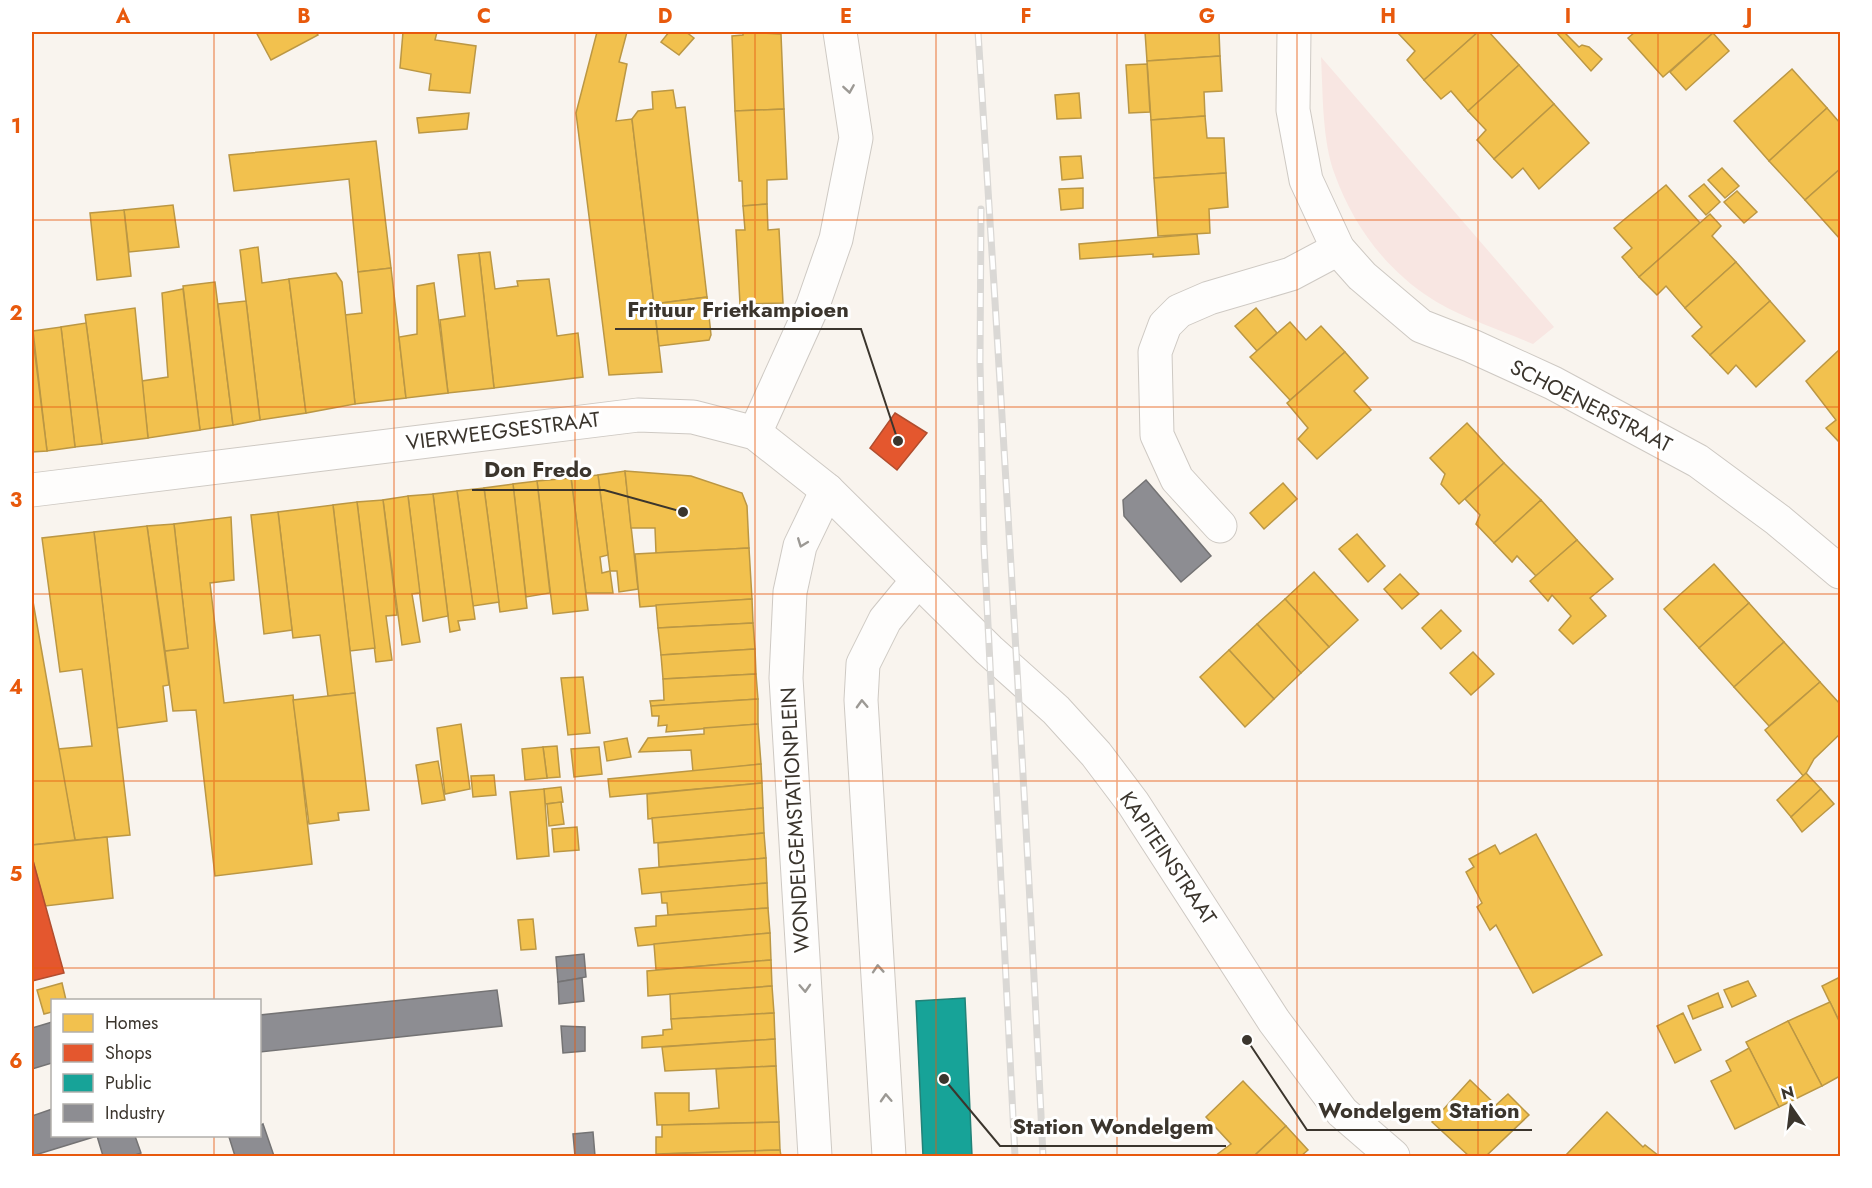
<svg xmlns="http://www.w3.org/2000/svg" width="1872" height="1188" viewBox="0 0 1872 1188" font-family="Jost,sans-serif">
	<rect width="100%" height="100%" fill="#f9f4ee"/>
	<!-- green -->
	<path fill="#f8e6e2" d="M 1321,57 L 1554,327 L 1533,344 C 1503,331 1458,316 1432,299 C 1386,270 1353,225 1335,175 C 1322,141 1323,94 1321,57 Z"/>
	<!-- homes -->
	<g fill="#f2c14e" stroke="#bb9744" stroke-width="1.5">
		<polygon points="256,32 316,32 318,35 271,60"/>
		<polygon points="403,32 437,32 435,40 476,46 470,93 429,90 431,74 400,68"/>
		<polygon points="597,32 627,32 619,62 627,64 616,121 632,119 662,372 609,375 576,113"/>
		<polygon points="669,32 686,32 694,38 679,55 661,42"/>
		<polygon points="743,32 781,34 784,109 735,111 732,36 743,35"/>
		<polygon points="1145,32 1219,32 1220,56 1147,61"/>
		<polygon points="1397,32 1478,32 1424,80 1407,60 1415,51"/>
		<polygon points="1478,32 1489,32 1519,65 1468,111 1451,91 1441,99 1424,80"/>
		<polygon points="1556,32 1567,32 1565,33 1579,47 1582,45 1589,47 1602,59 1591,71"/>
		<polygon points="1635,32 1714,32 1663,77 1628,38"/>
		<polygon points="1713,33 1729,51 1686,90 1670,72"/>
		<polygon points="1220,56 1222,91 1204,92 1205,116 1151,120 1147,61"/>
		<polygon points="1147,64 1150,112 1129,113 1126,65"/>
		<polygon points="1519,65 1554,104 1494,159 1477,140 1486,130 1468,111"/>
		<polygon points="1792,69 1827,108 1769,161 1734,121"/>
		<polygon points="673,90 676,108 685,107 707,297 654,304 632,119 638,111 653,109 652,92"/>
		<polygon points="1079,93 1081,118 1057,119 1055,95"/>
		<polygon points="1554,104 1589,143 1539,189 1523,168 1512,178 1494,159"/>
		<polygon points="1827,108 1840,123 1840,169 1805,200 1769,161"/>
		<polygon points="784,109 787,179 767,180 767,204 743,206 742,181 739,181 735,111"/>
		<polygon points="469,113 467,129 419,133 417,118"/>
		<polygon points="1205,116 1207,138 1224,138 1226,173 1154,178 1151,120"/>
		<polygon points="376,141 391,268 358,272 349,179 234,191 229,155"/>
		<polygon points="1081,156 1083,178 1062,180 1060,157"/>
		<polygon points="1722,168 1739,186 1725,198 1708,180"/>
		<polygon points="1840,169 1840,239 1805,200"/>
		<polygon points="1226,173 1228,207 1209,209 1210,233 1158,236 1154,178"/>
		<polygon points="1704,184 1720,202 1706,215 1689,196"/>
		<polygon points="1666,185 1700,223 1639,277 1622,257 1632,248 1614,228"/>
		<polygon points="1083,188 1083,208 1061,210 1059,189"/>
		<polygon points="1737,191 1757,212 1744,223 1724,202"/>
		<polygon points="767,204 768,230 779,229 783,303 740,304 736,230 745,230 743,206"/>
		<polygon points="173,205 179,247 129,252 124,210"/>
		<polygon points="124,210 131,276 97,280 90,213"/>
		<polygon points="1710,214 1721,226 1712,236 1736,262 1685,308 1666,286 1657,295 1639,277"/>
		<polygon points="1197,234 1199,254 1153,257 1153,254 1080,259 1079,244"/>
		<polygon points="258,247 262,283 289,279 306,413 260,420 240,250"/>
		<polygon points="490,252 495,289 518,286 517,281 549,279 557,336 578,333 583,377 494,388 479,253"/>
		<polygon points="479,253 494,388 448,393 440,320 465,316 458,255"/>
		<polygon points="1736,262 1770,301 1710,355 1692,336 1702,327 1685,308"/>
		<polygon points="391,268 406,398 355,404 345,315 362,313 358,272"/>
		<polygon points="336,273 342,282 355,404 306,413 289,279"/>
		<polygon points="215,282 233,425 200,430 183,286"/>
		<polygon points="434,283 448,393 406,398 399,337 417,334 417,286"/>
		<polygon points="183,289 200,430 148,438 142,381 168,377 162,293"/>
		<polygon points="707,297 711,335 709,340 659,346 654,304"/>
		<polygon points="246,301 260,420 233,425 218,304"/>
		<polygon points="1770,301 1805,341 1756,387 1736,365 1728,374 1710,355"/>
		<polygon points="135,308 148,438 102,444 85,315"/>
		<polygon points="1256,308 1277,333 1257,351 1235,326"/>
		<polygon points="1290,322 1306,340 1321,326 1345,352 1290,400 1250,357"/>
		<polygon points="86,323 102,444 75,447 61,327"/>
		<polygon points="61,327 75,447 47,451 33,331"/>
		<polygon points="32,331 47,451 32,452"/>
		<polygon points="1840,349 1840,443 1826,428 1836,420 1806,381"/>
		<polygon points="1345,352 1368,378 1354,391 1371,410 1317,459 1298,439 1308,428 1287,403"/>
		<polygon points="1467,423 1504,463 1459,504 1441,484 1445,474 1430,458"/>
		<polygon points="1504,463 1541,500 1494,543 1476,524 1480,515 1465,499"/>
		<polygon points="625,471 638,589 619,592 617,571 610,571 598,475"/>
		<polygon points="625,471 691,476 742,493 747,506 749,548 656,553 655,528 631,528"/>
		<polygon points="598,475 608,555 600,557 602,573 610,571 613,593 586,593 571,478"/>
		<polygon points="571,478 588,610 553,614 537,481"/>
		<polygon points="537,481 550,593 526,597 513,484"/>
		<polygon points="1283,483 1297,499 1264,529 1250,513"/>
		<polygon points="513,484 527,608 500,612 484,488"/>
		<polygon points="484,488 499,602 473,606 457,491"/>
		<polygon points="457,491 475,619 458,621 460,630 450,632 433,494"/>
		<polygon points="433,494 448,616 423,621 408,496"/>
		<polygon points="408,496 420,593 412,594 420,642 402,645 383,500"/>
		<polygon points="383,500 397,615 386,616 392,660 376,662 357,502"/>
		<polygon points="1541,500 1577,540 1536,576 1517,556 1512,562 1494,543"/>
		<polygon points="357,502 375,648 350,651 333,505"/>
		<polygon points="333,505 355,693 328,696 320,635 293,638 278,512"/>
		<polygon points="278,512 292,630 264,634 251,515"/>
		<polygon points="231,517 234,580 210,583 224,703 293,695 312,864 215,876 196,710 173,711 165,651 188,648 174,524"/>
		<polygon points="174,524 188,648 165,651 147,526"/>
		<polygon points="147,526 169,685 163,686 167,721 117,728 94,532"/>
		<polygon points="94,532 130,835 75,840 58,749 92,746 82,669 60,672 42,538"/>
		<polygon points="1357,534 1385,566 1368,582 1339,549"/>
		<polygon points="1577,540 1613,579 1590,598 1606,616 1573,644 1559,630 1571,616 1552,595 1548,601 1530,581"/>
		<polygon points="749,548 752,599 640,607 635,554"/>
		<polygon points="1714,564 1749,603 1699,648 1664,609"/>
		<polygon points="1314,572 1358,620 1329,647 1285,599"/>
		<polygon points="1400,574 1419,594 1402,609 1384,589"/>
		<polygon points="32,596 75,840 32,845"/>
		<polygon points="752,599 753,623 658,628 656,605"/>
		<polygon points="1285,599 1329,647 1301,673 1257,624"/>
		<polygon points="1749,603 1784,642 1734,687 1699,648"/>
		<polygon points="1441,610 1461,631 1441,649 1422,628"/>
		<polygon points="753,623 755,649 661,655 658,628"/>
		<polygon points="1257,624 1301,673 1274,699 1229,650"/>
		<polygon points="1784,642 1820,682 1769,726 1734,687"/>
		<polygon points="755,649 756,674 663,679 661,655"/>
		<polygon points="1229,650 1274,699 1245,727 1200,677"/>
		<polygon points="1473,652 1494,674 1471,695 1450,673"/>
		<polygon points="756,674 758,699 651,706 650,701 664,700 663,679"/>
		<polygon points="583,677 590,733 568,735 561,678"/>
		<polygon points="1820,682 1840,704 1840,734 1814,759 1804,777 1765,730"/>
		<polygon points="355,693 369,810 338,813 339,820 309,824 293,700"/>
		<polygon points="758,699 758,724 666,732 667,725 658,726 659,716 652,716 651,706"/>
		<polygon points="461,724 470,789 445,794 437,728"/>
		<polygon points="758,724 761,764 693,772 691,750 639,752 648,738 704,734 704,728"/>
		<polygon points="627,738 631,757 607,761 604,742"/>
		<polygon points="557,746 560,777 547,778 543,747"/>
		<polygon points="543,747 547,778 525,780 522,749"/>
		<polygon points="599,747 602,774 574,777 571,749"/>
		<polygon points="438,761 445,800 422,804 416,765"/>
		<polygon points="761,764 762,783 610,797 608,779"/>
		<polygon points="1806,773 1821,789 1791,817 1777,800"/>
		<polygon points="494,775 496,795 473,797 471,776"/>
		<polygon points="762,783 763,808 648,819 647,794"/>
		<polygon points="561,787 563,802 545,804 544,789"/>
		<polygon points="544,789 549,856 517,859 510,792"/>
		<polygon points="1821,789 1834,804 1802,832 1791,817"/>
		<polygon points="561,802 564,824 549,826 547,804"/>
		<polygon points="763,808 764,833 654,843 652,818"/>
		<polygon points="577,827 579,850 554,852 552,829"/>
		<polygon points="764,833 766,858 659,867 658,843"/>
		<polygon points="1536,834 1602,955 1533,993 1496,925 1490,930 1477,907 1482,903 1466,872 1474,867 1469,859 1495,845 1500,854"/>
		<polygon points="107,837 113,898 45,906 32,857 32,845"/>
		<polygon points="766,858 767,883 642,894 639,869"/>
		<polygon points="767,883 768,908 668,915 667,903 662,903 661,892"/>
		<polygon points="768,908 770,933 638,946 635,928 656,926 656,916"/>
		<polygon points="533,919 536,949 521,950 518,920"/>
		<polygon points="770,933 771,960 656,970 654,944"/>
		<polygon points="771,960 772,986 648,996 647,971"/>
		<polygon points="1840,977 1840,1023 1822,986"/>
		<polygon points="1748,981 1756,996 1732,1007 1724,990"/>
		<polygon points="62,983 66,1000 52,1000 52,1012 44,1014 37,990"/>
		<polygon points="772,986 774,1013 671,1019 670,994"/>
		<polygon points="1718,993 1723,1007 1693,1019 1688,1006"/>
		<polygon points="1830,1002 1840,1023 1840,1076 1822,1086 1788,1021"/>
		<polygon points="774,1013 775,1039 642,1048 642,1037 663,1035 663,1030 672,1029 671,1019"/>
		<polygon points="1683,1013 1701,1050 1675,1063 1657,1026"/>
		<polygon points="1788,1021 1822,1086 1779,1107 1746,1042"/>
		<polygon points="775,1039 776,1066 665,1071 662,1047"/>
		<polygon points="1749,1048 1779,1107 1735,1129 1711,1081 1731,1071 1726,1061"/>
		<polygon points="776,1066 779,1122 657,1125 655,1093 689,1093 689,1111 719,1108 716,1069"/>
		<polygon points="1470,1080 1496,1105 1508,1094 1529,1115 1486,1156 1469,1156 1432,1122"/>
		<polygon points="1243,1081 1286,1126 1254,1156 1215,1156 1231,1144 1206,1117"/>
		<polygon points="1607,1112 1643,1147 1645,1145 1659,1156 1565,1156"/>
		<polygon points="779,1122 780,1150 656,1154 656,1137 662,1137 662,1125"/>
		<polygon points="1286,1126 1308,1150 1301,1156 1254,1156"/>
		<polygon points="780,1150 781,1156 663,1156 663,1154"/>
	</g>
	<!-- shops -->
	<g fill="#e4572e" stroke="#b14d2e" stroke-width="1.5">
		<polygon points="895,413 927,433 897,470 870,448"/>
		<polygon points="32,857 64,973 32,981"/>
	</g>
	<!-- public -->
	<polygon fill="#17a398" stroke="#228278" stroke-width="1.5" points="965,998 972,1156 923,1156 916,1001"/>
	<!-- industry -->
	<g fill="#8d8d92" stroke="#747374" stroke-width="1.5">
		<polygon points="1146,480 1211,556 1181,582 1124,516 1123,500"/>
		<polygon points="584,954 586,977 558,982 556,957"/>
		<polygon points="582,978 584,1001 559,1004 558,982"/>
		<polygon points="497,990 502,1026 260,1052 260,1015"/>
		<polygon points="52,1022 52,1063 32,1069 32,1028"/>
		<polygon points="561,1026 585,1027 585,1051 563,1053"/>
		<polygon points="52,1109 52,1136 97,1136 32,1156 32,1116"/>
		<polygon points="263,1124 274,1156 235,1156 229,1137 260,1136 260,1126"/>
		<polygon points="593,1132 595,1156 575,1156 573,1134"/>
		<polygon points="97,1136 135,1136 141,1153 132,1156 103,1156"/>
	</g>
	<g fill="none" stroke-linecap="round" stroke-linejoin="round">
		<defs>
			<g id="street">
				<polyline points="1294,32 1293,110 1306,180 1338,249 1362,276 1421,326 1472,346 1553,383 1698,461 1778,520 1840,572"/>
				<polyline points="755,433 813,305 836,239 856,138 840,32"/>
				<polyline points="1220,526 1177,479 1157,435 1155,352 1165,325 1179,311 1209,298 1291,274 1338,249"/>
				<polyline points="815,1156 786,678 790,592 800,546 827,490"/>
				<polyline points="889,1156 861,700 863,664 885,620 918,580"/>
			</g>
			<polyline id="secondary" points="32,490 638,415 693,417 755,433 827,490 989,650 1056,710 1096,754 1133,803 1274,1021 1342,1112 1393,1156"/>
		</defs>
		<!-- street casing -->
		<use href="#street" stroke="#cec9c3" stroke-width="35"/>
		<!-- secondary casing -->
		<use href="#secondary" stroke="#cec9c3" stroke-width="35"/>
		<!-- street -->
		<use href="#street" stroke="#fefdfc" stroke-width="33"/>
		<!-- secondary -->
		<use href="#secondary" stroke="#fefdfc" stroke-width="33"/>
		<defs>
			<g id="rail">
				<path d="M 978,32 C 1002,406 1025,781 1043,1156"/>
				<polyline points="981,209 980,362 984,546 1015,1156"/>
			</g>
		</defs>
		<!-- rail casing -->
		<use href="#rail" stroke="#dad8d5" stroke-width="7"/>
		<!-- rail -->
		<use href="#rail" stroke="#fff" stroke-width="4.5" stroke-dasharray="14" stroke-linecap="butt"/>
	</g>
	<!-- one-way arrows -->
	<defs><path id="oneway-chevron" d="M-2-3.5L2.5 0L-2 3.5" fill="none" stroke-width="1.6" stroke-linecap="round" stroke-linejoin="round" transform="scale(1.5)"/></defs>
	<g stroke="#9c9994">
		<use href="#oneway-chevron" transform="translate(849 89) rotate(81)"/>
		<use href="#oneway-chevron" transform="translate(802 543) rotate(111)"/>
		<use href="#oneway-chevron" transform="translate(862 704) rotate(-92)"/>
		<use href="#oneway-chevron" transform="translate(878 969) rotate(-94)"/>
		<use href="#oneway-chevron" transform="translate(805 988) rotate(87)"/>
		<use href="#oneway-chevron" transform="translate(886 1098) rotate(-93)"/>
	</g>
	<!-- grid -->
	<path fill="none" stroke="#e8590c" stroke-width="1.5" stroke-opacity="0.55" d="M 214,32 L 214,1000M 394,32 L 394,1156M 575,32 L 575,1156M 755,32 L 755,1156M 936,32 L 936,1156M 1117,32 L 1117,1156M 1297,32 L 1297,1156M 1478,32 L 1478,1156M 1658,32 L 1658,1156M 32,220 L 1840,220M 32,407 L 1840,407M 32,594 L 1840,594M 32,781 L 1840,781M 32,968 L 1840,968M 214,1136 L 214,1156"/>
	<g text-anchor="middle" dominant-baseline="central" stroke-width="6" stroke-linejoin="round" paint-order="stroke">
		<!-- street labels -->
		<g font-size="21" fill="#3b352d" stroke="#fff">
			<text transform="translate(1591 406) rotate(27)">SCHOENERSTRAAT</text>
			<text transform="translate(503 431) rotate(-7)">VIERWEEGSESTRAAT</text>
			<text transform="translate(795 820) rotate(-93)">WONDELGEMSTATIONPLEIN</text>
			<text transform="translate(1168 858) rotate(56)">KAPITEINSTRAAT</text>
		</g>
	</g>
	<!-- callouts -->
	<path fill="none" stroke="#3b352d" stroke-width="2" d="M898 441L861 329H615M683 512L604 490H472M1247 1040L1307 1130H1532M944 1079L1000 1146H1226"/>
	<g fill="#3b352d" stroke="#fff" stroke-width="2">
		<circle cx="898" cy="441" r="6"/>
		<circle cx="683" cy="512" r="6"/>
		<circle cx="1247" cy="1040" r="6"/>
		<circle cx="944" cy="1079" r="6"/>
	</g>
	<g font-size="22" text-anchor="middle" font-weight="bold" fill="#3b352d" stroke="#fff" stroke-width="6" stroke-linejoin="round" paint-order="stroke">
		<text x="738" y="317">Frituur Frietkampioen</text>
		<text x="538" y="477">Don Fredo</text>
		<text x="1419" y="1118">Wondelgem Station</text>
		<text x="1113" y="1134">Station Wondelgem</text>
	</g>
	<!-- border -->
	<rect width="1872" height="1188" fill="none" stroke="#ffffff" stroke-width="66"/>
	<!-- legend -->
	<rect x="51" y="999" width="210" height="138" fill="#ffffff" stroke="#b1aeab" stroke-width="1.5"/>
	<rect x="63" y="1014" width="30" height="18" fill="#f2c14e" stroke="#b1aeab" stroke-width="1.5"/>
	<text x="105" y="1029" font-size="18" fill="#3b352d">Homes</text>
	<rect x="63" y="1044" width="30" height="18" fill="#e4572e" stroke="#b1aeab" stroke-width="1.5"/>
	<text x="105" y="1059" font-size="18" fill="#3b352d">Shops</text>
	<rect x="63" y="1074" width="30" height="18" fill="#17a398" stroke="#b1aeab" stroke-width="1.5"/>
	<text x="105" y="1089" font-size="18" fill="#3b352d">Public</text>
	<rect x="63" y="1104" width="30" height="18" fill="#8d8d92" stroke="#b1aeab" stroke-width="1.5"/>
	<text x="105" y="1119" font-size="18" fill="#3b352d">Industry</text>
	<!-- north arrow -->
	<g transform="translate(1791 1107) rotate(346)" stroke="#ffffff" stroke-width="4.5" paint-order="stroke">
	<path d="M0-4.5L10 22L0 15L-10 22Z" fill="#3b352d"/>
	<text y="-9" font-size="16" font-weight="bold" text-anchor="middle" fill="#3b352d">N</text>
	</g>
	<rect x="33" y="33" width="1806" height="1122" fill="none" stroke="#e8590c" stroke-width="2"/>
	<g font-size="20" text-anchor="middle" font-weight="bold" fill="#e8590c">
		<text x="123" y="23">A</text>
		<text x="304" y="23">B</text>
		<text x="484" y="23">C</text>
		<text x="665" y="23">D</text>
		<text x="846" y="23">E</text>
		<text x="1026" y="23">F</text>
		<text x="1207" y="23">G</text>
		<text x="1388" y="23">H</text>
		<text x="1568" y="23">I</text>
		<text x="1749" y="23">J</text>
		<text x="16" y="133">1</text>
		<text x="16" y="320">2</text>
		<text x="16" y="507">3</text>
		<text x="16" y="694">4</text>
		<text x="16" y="881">5</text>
		<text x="16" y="1068">6</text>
	</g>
</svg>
